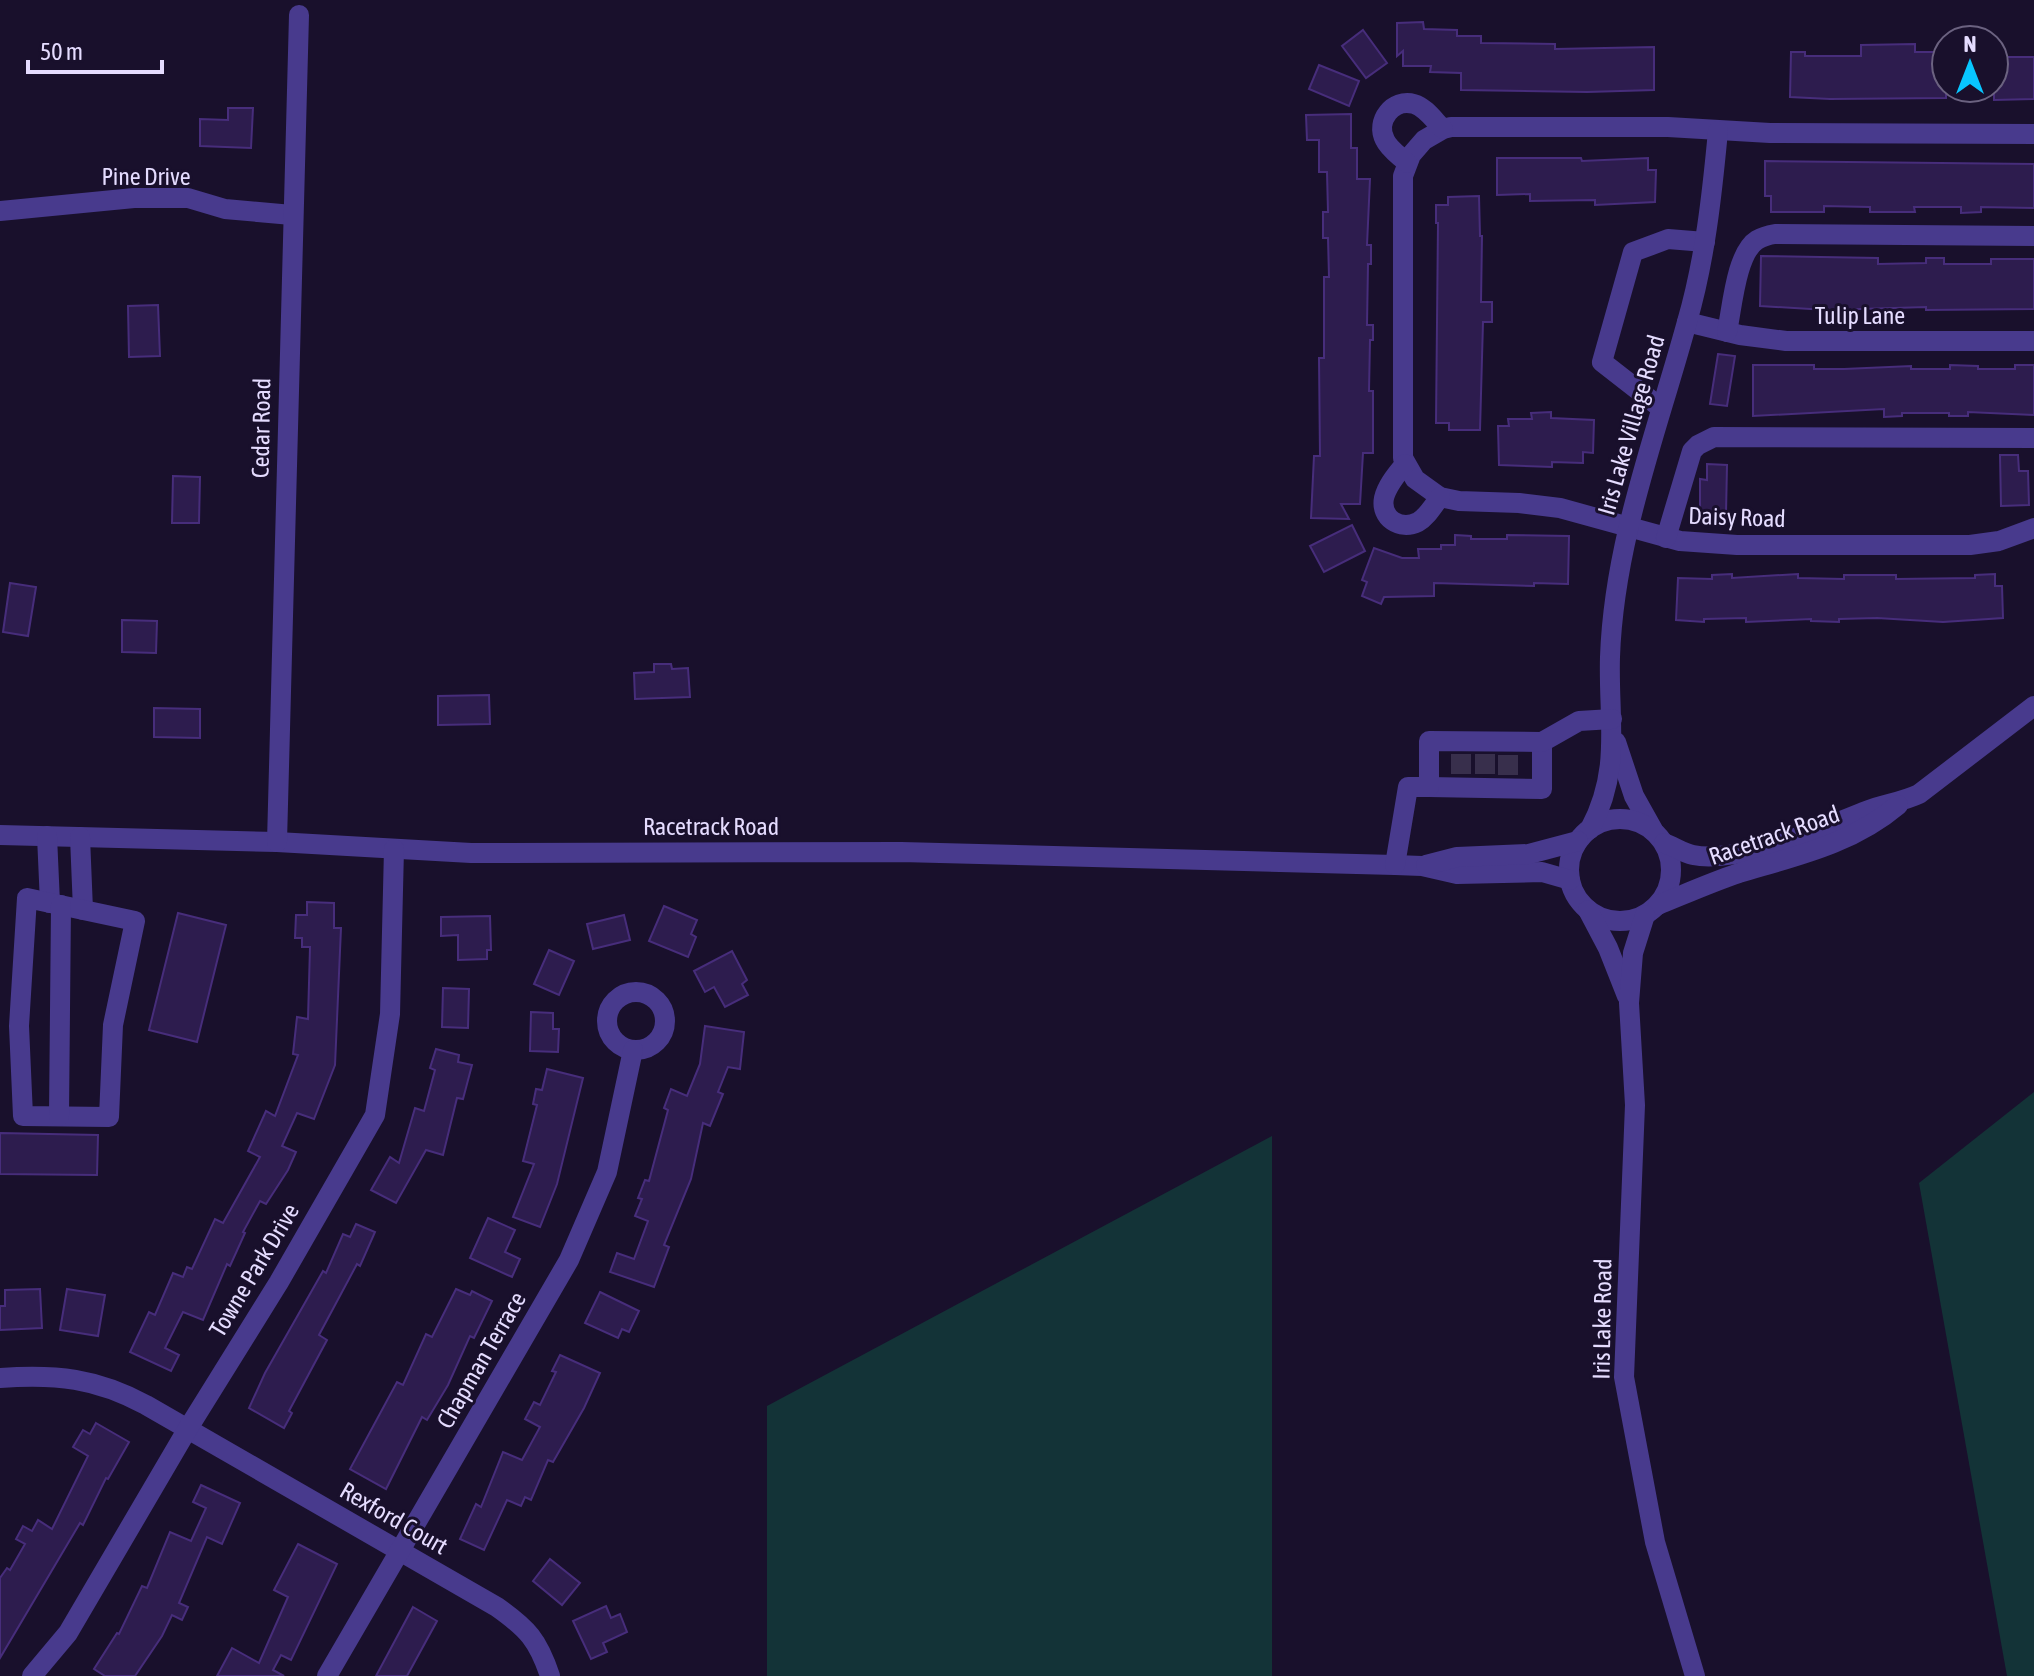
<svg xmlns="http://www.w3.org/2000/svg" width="2034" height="1676" viewBox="0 0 2034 1676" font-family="'Asap Condensed',sans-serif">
	<rect width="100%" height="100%" fill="#19102c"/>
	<!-- green -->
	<g fill="#133337">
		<polygon points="2034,1092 2034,1676 2007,1676 1919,1183"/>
		<polygon points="1272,1136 1272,1676 767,1676 767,1406"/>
	</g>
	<!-- building -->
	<g fill="#2d1c4e" stroke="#472d7b" stroke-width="2">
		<polygon points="1423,22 1424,29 1457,30 1457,36 1481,36 1481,43 1555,44 1555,49 1654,47 1654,90 1587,92 1461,90 1461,73 1430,72 1431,66 1403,66 1403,51 1397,56 1397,23"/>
		<polygon points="1363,30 1387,63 1366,78 1342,46"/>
		<polygon points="1915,44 1915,52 1936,52 1936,60 1946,60 1946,98 1830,99 1790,97 1791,52 1805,52 1805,56 1861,56 1861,45"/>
		<polygon points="1994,57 2034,57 2034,99 1994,100"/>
		<polygon points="1319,65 1359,81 1349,106 1309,89"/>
		<polygon points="228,108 253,108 251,148 200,146 200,119 228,120"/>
		<polygon points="1351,114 1351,148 1357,148 1357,179 1370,179 1367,245 1371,245 1371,264 1368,264 1367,325 1373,325 1373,340 1370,340 1369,391 1373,391 1373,453 1363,453 1360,504 1341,504 1349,519 1311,518 1314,456 1320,456 1319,358 1324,358 1324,277 1329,277 1328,238 1323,238 1323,212 1328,212 1327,172 1319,172 1319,140 1307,140 1306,115"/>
		<polygon points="1497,158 1581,158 1582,161 1648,158 1648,170 1656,170 1655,202 1595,205 1595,200 1530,201 1530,194 1497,195"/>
		<polygon points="1765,161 2034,164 2034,208 1981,207 1981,212 1961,213 1961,207 1914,207 1915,212 1870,212 1870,207 1824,206 1824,212 1771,212 1771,196 1765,196"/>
		<polygon points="1479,196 1480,236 1482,236 1481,302 1492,302 1492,322 1483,322 1480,430 1449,430 1449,423 1436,423 1438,223 1436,223 1436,205 1448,205 1448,197"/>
		<polygon points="1761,256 1878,258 1878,264 1926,263 1926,258 1944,258 1944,264 1991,264 1991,259 2034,259 2034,309 1926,310 1926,307 1827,310 1760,306"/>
		<polygon points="158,305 160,356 129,357 128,306"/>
		<polygon points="1718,354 1735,356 1727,406 1710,404"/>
		<polygon points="1753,365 1814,365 1814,369 1844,369 1911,366 1911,369 1950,369 1950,365 1978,366 1978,369 2015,369 2015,365 2034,365 2034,415 1968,412 1968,416 1949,416 1949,413 1902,413 1902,416 1884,417 1884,409 1753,416"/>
		<polygon points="1551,412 1551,418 1594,420 1593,453 1583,452 1583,463 1552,462 1552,467 1499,465 1498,426 1509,426 1508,419 1532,419 1531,413"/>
		<polygon points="2000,455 2018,455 2019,471 2028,471 2029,505 2001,506"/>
		<polygon points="1707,464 1727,465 1726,514 1700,514 1700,479 1707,480"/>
		<polygon points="173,476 200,477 199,523 172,523"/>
		<polygon points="1352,525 1365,551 1324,572 1310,546"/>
		<polygon points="1455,535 1471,536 1471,539 1507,539 1507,535 1569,536 1568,584 1534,583 1534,586 1434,583 1434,596 1384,597 1381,604 1362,596 1367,582 1362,580 1374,548 1402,558 1419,558 1418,549 1441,549 1441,545 1455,545"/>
		<polygon points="1732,574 1732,578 1798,574 1798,578 1844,579 1844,575 1896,575 1896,579 1975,578 1975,575 1995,574 1995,586 2002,586 2003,618 1943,622 1877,618 1839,619 1839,622 1811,621 1811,619 1746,622 1746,618 1704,619 1704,622 1676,620 1678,578 1712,579 1712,575"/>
		<polygon points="10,583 36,587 28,636 3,632"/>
		<polygon points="122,620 157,621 156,653 122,652"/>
		<polygon points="654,664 671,664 672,669 688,668 690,697 635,699 634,673 654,672"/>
		<polygon points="489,695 490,724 438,725 438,696"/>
		<polygon points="154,708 200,709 200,738 154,737"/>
		<polygon points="307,902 334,903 334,928 341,928 335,1065 314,1119 297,1113 282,1146 296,1152 288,1170 266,1204 260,1201 243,1232 245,1233 230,1266 227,1264 203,1320 183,1312 165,1348 179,1355 171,1371 130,1352 149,1312 155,1315 173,1273 183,1277 187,1267 192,1269 215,1219 223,1223 260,1157 248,1151 266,1111 275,1116 298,1055 293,1054 297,1017 308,1019 310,947 302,947 302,938 295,938 296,915 307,915"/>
		<polygon points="664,906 697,920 691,934 696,937 688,957 649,941"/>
		<polygon points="178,913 226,925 197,1042 149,1030"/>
		<polygon points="624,915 630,940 593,949 587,924"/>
		<polygon points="490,916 491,950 487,950 487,959 458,960 458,935 441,936 441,917"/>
		<polygon points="549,950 574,961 559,995 534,984"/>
		<polygon points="732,951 747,980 742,984 748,995 725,1007 714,987 705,992 694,971"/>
		<polygon points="443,988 469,989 468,1028 442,1027"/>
		<polygon points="531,1012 553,1013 553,1029 559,1029 558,1052 530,1051"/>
		<polygon points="705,1026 744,1032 740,1069 728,1067 718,1092 723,1094 710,1126 703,1123 691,1179 664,1245 669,1247 654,1287 610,1272 617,1253 634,1259 648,1221 635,1216 642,1199 638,1198 645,1180 649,1181 668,1110 664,1108 671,1089 687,1096 700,1064"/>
		<polygon points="436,1049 459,1055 458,1062 472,1065 463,1099 457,1098 443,1155 426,1150 396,1203 371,1190 390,1157 399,1163 415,1108 424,1111 435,1070 430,1068"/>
		<polygon points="547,1069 583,1078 557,1184 540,1227 513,1217 534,1164 523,1161 537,1105 533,1104 536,1089 542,1090"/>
		<polygon points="0,1133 98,1135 97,1175 0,1174"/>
		<polygon points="488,1218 515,1230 505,1252 520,1259 512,1277 470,1258"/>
		<polygon points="356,1224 375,1232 360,1266 357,1264 319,1335 327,1340 289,1411 292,1413 284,1428 249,1408 265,1373 323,1271 326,1273 343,1234 350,1237"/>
		<polygon points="40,1289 42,1328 0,1330 0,1306 5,1306 5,1290"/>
		<polygon points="67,1289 105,1295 98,1336 60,1330"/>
		<polygon points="456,1289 470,1295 472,1291 492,1301 474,1338 470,1336 448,1385 427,1420 422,1417 386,1489 350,1469 397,1382 403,1385 426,1334 432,1337"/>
		<polygon points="600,1292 639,1311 629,1332 622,1329 618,1338 585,1323"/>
		<polygon points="560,1355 600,1373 584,1408 553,1462 548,1460 531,1500 525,1497 521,1506 507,1500 484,1550 460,1539 476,1504 481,1507 503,1452 522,1460 540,1427 525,1419 534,1402 540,1405 556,1372 552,1371"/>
		<polygon points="96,1423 129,1442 108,1479 106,1478 83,1525 80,1523 0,1658 0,1578 7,1568 10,1570 25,1544 16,1539 23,1526 32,1531 38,1520 52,1529 88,1456 73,1447 83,1430 90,1434"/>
		<polygon points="201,1485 240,1503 222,1544 207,1537 179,1603 188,1607 182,1620 172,1615 162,1636 135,1676 105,1676 94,1669 117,1633 119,1634 142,1586 147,1588 170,1532 191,1541 206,1508 193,1502"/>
		<polygon points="298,1544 337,1564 291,1660 281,1655 273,1670 284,1676 217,1676 232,1648 259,1663 288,1597 274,1590"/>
		<polygon points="550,1559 580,1583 562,1605 533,1581"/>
		<polygon points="606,1606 611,1618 620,1614 627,1632 603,1643 607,1652 591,1659 573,1621"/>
		<polygon points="413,1607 437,1621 407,1676 376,1676"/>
	</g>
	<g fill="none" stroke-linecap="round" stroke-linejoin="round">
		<!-- minor-tunnel -->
		<g stroke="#382f4c" stroke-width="20" stroke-dasharray="20 10" stroke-linecap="butt">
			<polyline points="1461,754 1461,777"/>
			<polyline points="1485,754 1485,777"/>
			<polyline points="1508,755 1508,777"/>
		</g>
		<!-- minor -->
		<g stroke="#483a8d" stroke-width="20">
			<polyline points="2034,134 1770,133 1668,127 1451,127 1443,129 1424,140 1411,155 1403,176 1403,458 1415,479 1440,497 1459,501 1519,503 1560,508 1680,541 1737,545 1970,545 1999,541 2034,528"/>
			<path d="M 1407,163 C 1400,156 1389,149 1385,140 C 1375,121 1393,98 1414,104 C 1425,107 1434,120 1443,129"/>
			<polyline points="0,211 134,198 188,198 225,209 292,215"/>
			<polyline points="1687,322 1740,335 1786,341 2034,341"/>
			<path d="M 1727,332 C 1732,309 1736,253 1757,240 C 1762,237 1769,235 1775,234 L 2034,236"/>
			<polyline points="1661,408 1602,362 1633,252 1668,239 1705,242"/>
			<path d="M 1405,464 C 1397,474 1387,485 1384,498 C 1380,518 1400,531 1418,522 C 1427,517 1433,506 1440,497"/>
			<polyline points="1666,538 1692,451 1698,445 1714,437 2034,438"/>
			<polyline points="1616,742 1634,796 1653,830"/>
			<polyline points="1429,787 1542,789 1542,742"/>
			<circle cx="1620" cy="870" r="51"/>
			<path d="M 1590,829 C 1622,769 1608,720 1610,657 C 1614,541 1657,432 1687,322 C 1705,260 1712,195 1718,131"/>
			<polyline points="0,835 277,842 471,853 901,852 1395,865 1422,866 1457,874 1542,872 1570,880"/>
			<polyline points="47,836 50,903"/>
			<polyline points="80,837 83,910"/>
			<polyline points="277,842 299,15"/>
			<path d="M 1664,843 C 1673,846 1683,853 1693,855 C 1738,864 1824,828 1866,811 C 1884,804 1902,802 1919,794 L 2034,706"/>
			<polyline points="1395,865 1408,787 1429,787 1429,741 1542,742 1579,721 1612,719"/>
			<polyline points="1426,865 1457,857 1529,854 1578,841"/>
			<polygon points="27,898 135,921 113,1025 109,1117 23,1116 19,1026"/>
			<path d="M 1658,905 C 1685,894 1712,882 1739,873 C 1796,856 1852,844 1898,805"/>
			<polyline points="1588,910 1608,948 1627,996"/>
			<polyline points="1645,915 1633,953 1629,1003 1635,1105 1624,1377 1655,1542 1695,1676"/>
			<circle cx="636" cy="1021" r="29"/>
			<polyline points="59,1116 61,905"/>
			<path d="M 0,1378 C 56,1374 96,1378 146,1405 L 497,1607 C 528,1629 538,1640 550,1676"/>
			<polyline points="32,1676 68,1633 187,1430 279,1282 375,1115 390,1014 394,849"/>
			<polyline points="327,1676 569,1260 607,1172 633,1050"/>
		</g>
	</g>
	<g text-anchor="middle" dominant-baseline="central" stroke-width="6" stroke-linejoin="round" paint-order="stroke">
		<!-- street labels -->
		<g font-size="24" fill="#e5dcff" stroke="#19102c">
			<text x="146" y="176">Pine Drive</text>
			<text x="1860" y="315">Tulip Lane</text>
			<text transform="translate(1631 425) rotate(-74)">Iris Lake Village Road</text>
			<text transform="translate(261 428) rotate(-89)">Cedar Road</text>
			<text transform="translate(1737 517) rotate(2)">Daisy Road</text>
			<text x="711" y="826">Racetrack Road</text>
			<text transform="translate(1774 835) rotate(-19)">Racetrack Road</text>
			<text transform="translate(254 1270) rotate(-59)">Towne Park Drive</text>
			<text transform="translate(1602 1319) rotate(-89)">Iris Lake Road</text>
			<text transform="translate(481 1360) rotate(-60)">Chapman Terrace</text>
			<text transform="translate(394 1518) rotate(30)">Rexford Court</text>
		</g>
	</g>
	<!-- north arrow -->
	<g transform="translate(1970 64)"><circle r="38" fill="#19102c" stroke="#6b6280" stroke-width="2"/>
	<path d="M0-6L14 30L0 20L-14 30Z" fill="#08c6ff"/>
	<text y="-12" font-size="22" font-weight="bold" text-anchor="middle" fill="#e5dcff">N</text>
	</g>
	<!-- scale -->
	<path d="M28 60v12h134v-12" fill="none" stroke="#e5dcff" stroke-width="4"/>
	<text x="40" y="60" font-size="24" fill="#e5dcff" stroke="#19102c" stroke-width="6" paint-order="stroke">50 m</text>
</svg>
